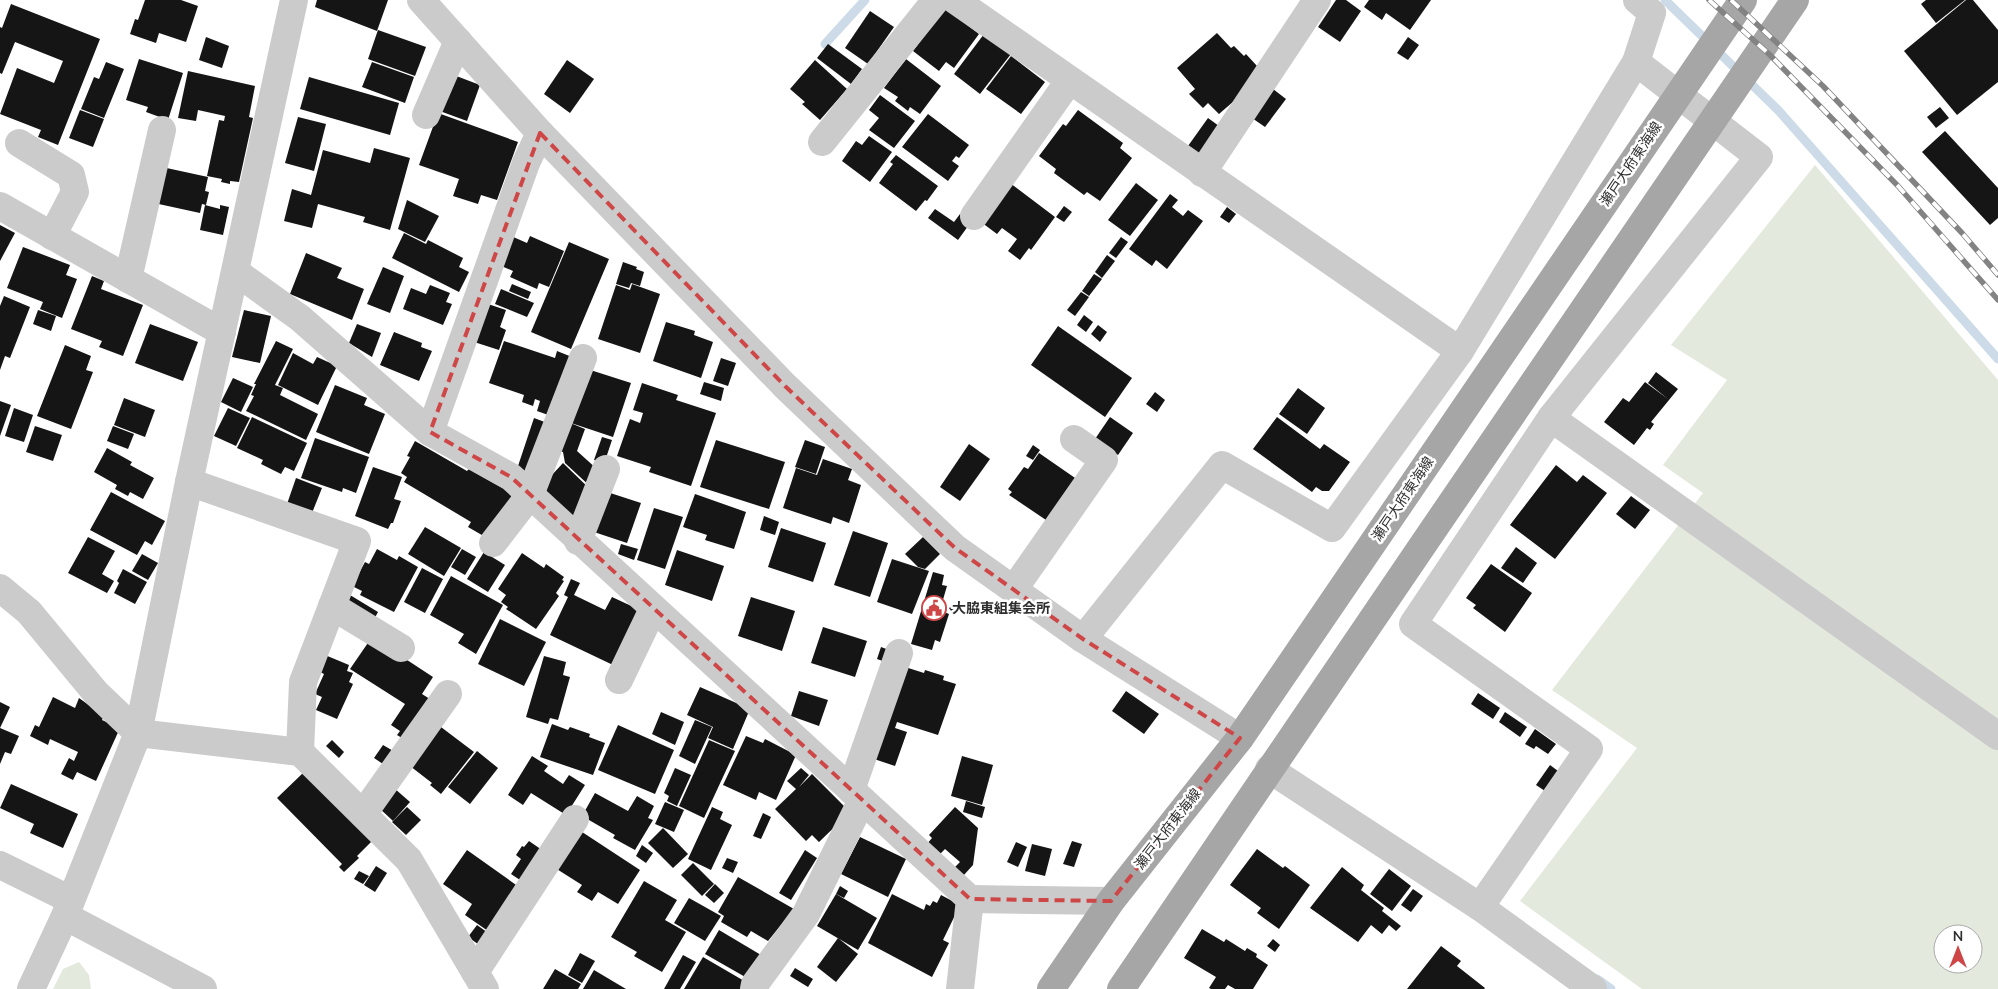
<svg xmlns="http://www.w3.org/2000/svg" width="1998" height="989" viewBox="0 0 1998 989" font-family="'Nunito Sans','Noto Sans JP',sans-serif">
	<rect width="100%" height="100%" fill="#fff"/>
	<!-- green -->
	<g fill="#e3e9dd" fill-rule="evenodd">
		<path d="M 1815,165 L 1998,380 L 1998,989 L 1642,989 L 1520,901 L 1637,748 L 1552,690 L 1703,493 L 1663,465 L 1727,380 L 1671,345 ZM 1943,934 L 1973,934 L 1973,964 L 1943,964 Z"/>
		<polygon points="79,962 89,975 91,989 53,989 63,969"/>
	</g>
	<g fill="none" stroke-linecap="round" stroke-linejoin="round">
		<!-- stream -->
		<g stroke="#ccdbe7" stroke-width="9">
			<polyline points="1665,0 1778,110 1998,359"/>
			<polyline points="825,44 865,0"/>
			<polyline points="1597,979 1611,989"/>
		</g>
	</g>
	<!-- building -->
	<g fill="#151515">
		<polygon points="145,0 181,0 198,6 186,42 159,33 156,43 130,34 135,19 138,20"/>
		<polygon points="317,0 388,0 377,31 315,7"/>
		<polygon points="1336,0 1346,0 1361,11 1340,42 1318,27"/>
		<polygon points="1369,0 1431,0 1410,30 1386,13 1382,20 1364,7"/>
		<polygon points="1926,0 1965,0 1936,23 1921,4"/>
		<polygon points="1966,0 1973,0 1998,30 1998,82 1957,115 1904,51"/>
		<polygon points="11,4 100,39 58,145 38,137 41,130 0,114 17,68 54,83 63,61 15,42 2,74 0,73 0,27 2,28"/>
		<polygon points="945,8 979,34 954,68 946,62 939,71 913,51"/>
		<polygon points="870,11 894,27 868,64 845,48"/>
		<polygon points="378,30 426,47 415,76 368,59"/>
		<polygon points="1217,33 1231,48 1234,46 1244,56 1246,54 1257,66 1234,101 1219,114 1208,103 1203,108 1189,94 1195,89 1177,68"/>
		<polygon points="984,34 1011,54 980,94 954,74"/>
		<polygon points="206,37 229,46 222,68 199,60"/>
		<polygon points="1408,37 1419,45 1408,60 1397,53"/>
		<polygon points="828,44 862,69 851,84 817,58"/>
		<polygon points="1011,56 1045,82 1021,114 986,89"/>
		<polygon points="139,59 183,73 168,120 146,112 148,107 126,100"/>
		<polygon points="906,59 941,86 920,114 910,107 908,111 895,101 898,97 884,88"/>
		<polygon points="567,60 594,79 570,113 544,94"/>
		<polygon points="815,60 847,89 820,120 802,104 805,102 790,89"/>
		<polygon points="106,62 124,69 104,118 81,109 94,77 99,79"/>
		<polygon points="372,62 414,77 405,103 362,87"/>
		<polygon points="188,71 255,86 249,117 253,118 239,182 230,181 230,184 221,182 222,179 207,176 219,120 224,121 225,116 198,110 196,121 178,118"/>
		<polygon points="451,74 480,85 467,121 437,110"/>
		<polygon points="309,77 399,103 390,135 300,109"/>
		<polygon points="1273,89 1286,99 1265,127 1252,118"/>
		<polygon points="880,95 915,121 894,148 869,130 879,118 869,110"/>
		<polygon points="1940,107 1949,118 1936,128 1927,117"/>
		<polygon points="80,110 104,119 93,147 69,138"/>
		<polygon points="1078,110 1123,143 1120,148 1132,158 1100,201 1087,192 1084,195 1054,173 1056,169 1039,156 1063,124 1066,126"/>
		<polygon points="438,113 518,142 497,200 481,195 478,204 453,196 459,179 419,165"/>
		<polygon points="928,114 969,145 959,158 956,156 952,161 959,166 948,181 902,147"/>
		<polygon points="298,117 326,124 314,171 285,163"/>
		<polygon points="1208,118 1219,126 1199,154 1188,146"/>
		<polygon points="1945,131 1998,188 1998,218 1990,225 1922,152"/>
		<polygon points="869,136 892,152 870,182 842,161 856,141 862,145"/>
		<polygon points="374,148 410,158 390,230 363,222 365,217 318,204 312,228 284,221 292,189 311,195 323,150 370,163"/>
		<polygon points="896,155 938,186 927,201 925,200 916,211 879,183 893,164 890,162"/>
		<polygon points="162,167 208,177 205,191 209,192 206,205 202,204 200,213 154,203"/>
		<polygon points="1010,183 1055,217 1031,250 1029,248 1020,260 1008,251 1017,239 1002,228 997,234 981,222"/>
		<polygon points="1136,183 1158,200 1130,236 1108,220"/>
		<polygon points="1170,194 1178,200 1172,207 1183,216 1188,210 1203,221 1167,269 1156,260 1152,266 1129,249"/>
		<polygon points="407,200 439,216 425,242 398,229"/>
		<polygon points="205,205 220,209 220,205 229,207 223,235 200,230"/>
		<polygon points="1064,206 1072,212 1064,222 1056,217"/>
		<polygon points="1227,207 1236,214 1229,223 1220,217"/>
		<polygon points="935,209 954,222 960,214 971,222 958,240 928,218"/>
		<polygon points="0,225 15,233 0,261"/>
		<polygon points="404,233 426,244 428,240 463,258 459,267 469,272 459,292 392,258"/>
		<polygon points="511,236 527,243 530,236 564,251 549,287 539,283 537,289 510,277 513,271 499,265"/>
		<polygon points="1121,237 1128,242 1116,258 1109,253"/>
		<polygon points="569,242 609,259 571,349 531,332"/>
		<polygon points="23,247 70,265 66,275 77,279 62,318 40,309 43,302 7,288"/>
		<polygon points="306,253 342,268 337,278 364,289 352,320 290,294"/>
		<polygon points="1107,255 1115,261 1102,278 1095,272"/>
		<polygon points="623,262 637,267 636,269 644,272 640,286 631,283 629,288 616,284"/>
		<polygon points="383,267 404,276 390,313 367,304"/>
		<polygon points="1094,274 1102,279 1089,296 1082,291"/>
		<polygon points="92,276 104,281 101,289 143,305 123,356 99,347 102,341 71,329"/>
		<polygon points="512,284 531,292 528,299 509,291"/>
		<polygon points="632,284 660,294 640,353 598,339 616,285 630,290"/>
		<polygon points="430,285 450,293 446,302 452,304 443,325 403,309 411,288 426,294"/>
		<polygon points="501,289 534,303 527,317 495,304"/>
		<polygon points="1081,292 1089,297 1075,316 1067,310"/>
		<polygon points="4,296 30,307 10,358 5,356 0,370 0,306"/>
		<polygon points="485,303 506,310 500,327 506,330 499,350 471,341"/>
		<polygon points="38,310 56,316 51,331 33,324"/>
		<polygon points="244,310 271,316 260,363 232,357"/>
		<polygon points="1084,315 1093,322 1086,332 1077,325"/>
		<polygon points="666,322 695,331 694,335 713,342 701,378 653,361"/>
		<polygon points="150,324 198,342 183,381 135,363"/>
		<polygon points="357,324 381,333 372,357 349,343"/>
		<polygon points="1098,325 1107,332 1100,342 1091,334"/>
		<polygon points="1058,326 1132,378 1105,417 1031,365"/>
		<polygon points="394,332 422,343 421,347 432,351 419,381 380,365"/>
		<polygon points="276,341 293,349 275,385 283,388 280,395 318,414 306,440 246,411 254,396 251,395 256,384 254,384"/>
		<polygon points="504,341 555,358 557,351 572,357 551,416 537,411 540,401 535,399 533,406 522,402 524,395 489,383"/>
		<polygon points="65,345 91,356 86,370 93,372 71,429 37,416"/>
		<polygon points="293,353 313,364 317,357 337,366 318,405 278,385"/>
		<polygon points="721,358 736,363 728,386 713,381"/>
		<polygon points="581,367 631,383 613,437 568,422 585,429 577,451 598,470 593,489 565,463 563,452 551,448"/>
		<polygon points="1656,372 1678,389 1651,422 1654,424 1650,430 1647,428 1634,445 1604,422 1623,398 1629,402 1645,382 1668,399 1648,383"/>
		<polygon points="233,378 253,387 241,412 221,402"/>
		<polygon points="704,382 724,388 721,401 700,394"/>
		<polygon points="642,383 678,395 676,400 716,413 691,486 649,472 651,467 617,456 630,419 640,423 643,413 633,410"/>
		<polygon points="335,385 367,398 364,405 385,414 369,454 316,432"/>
		<polygon points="1298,388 1325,408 1307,434 1279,414"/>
		<polygon points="1155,392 1165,400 1157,412 1146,404"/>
		<polygon points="124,398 155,410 145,437 114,425"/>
		<polygon points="0,401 11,405 0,436"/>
		<polygon points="14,408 33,415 24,442 5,436"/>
		<polygon points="228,408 250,418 236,446 214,436"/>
		<polygon points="252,417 307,443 294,471 285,467 281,474 261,464 263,460 237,448"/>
		<polygon points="1110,417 1133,433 1118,455 1095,439"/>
		<polygon points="1277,417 1320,449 1324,444 1350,462 1329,491 1322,491 1316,487 1312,492 1253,449"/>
		<polygon points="534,418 550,424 532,474 517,469"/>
		<polygon points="35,426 62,435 53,461 26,452"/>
		<polygon points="113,426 134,434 128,449 107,441"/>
		<polygon points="602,437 612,440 604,464 594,460"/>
		<polygon points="315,438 369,457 356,493 343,488 342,492 301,478"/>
		<polygon points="716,440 785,462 769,509 700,487"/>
		<polygon points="805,440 825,447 816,474 795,467"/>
		<polygon points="415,441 467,471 469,469 513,494 487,538 468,527 471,522 404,482 407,477 401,473 410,457 407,456"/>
		<polygon points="969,444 990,459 960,501 940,487"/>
		<polygon points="1033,445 1040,450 1033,460 1026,456"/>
		<polygon points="107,448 132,462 130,465 154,478 143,499 130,492 128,496 115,489 117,485 94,472"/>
		<polygon points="1039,453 1078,480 1046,520 1009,495 1012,492 1008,489 1024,467 1028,469"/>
		<polygon points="823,459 852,469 848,480 861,485 849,523 833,517 831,524 783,508 796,468 817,475"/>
		<polygon points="563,463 593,492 577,526 538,490"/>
		<polygon points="1556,465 1577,482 1583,475 1607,493 1555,559 1510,525"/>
		<polygon points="373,467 402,477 394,499 401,501 393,523 391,523 388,529 355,516"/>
		<polygon points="296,478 322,488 312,513 287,504"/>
		<polygon points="601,490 641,503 627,543 588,530"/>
		<polygon points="111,492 165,521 152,545 145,541 137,555 90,530"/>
		<polygon points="695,494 746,512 734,549 705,540 707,535 683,527"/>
		<polygon points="1631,496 1650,510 1635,529 1616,514"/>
		<polygon points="654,508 683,517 665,569 637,560"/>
		<polygon points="764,516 779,522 775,535 760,530"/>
		<polygon points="425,527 461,548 444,576 408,554"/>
		<polygon points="781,528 826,543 813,582 768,567"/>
		<polygon points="853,531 888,543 870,597 834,585"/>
		<polygon points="88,537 115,551 102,574 114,581 107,593 68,573"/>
		<polygon points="923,537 940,554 925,569 918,567 905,554"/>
		<polygon points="621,544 638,549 634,560 618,554"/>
		<polygon points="1516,547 1537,563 1523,583 1501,568"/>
		<polygon points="377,549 397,560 399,556 418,567 394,612 360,595 362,591 352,586 365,562 369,564"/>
		<polygon points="462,549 476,557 465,575 451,567"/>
		<polygon points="677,550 724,566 712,601 665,585"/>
		<polygon points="484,552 505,565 488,592 467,579"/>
		<polygon points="522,553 544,568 546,564 564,577 562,580 564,581 556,593 559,596 536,629 506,609 508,607 501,602 506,595 498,589"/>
		<polygon points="142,554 158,563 148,580 132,571"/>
		<polygon points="892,559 929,571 912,614 877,602"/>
		<polygon points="1491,564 1532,593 1505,632 1473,608 1476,605 1466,598"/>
		<polygon points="422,568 443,579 425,613 404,602"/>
		<polygon points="123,569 147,582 135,604 114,593 119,583 117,581"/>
		<polygon points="933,572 944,575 942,585 947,586 942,603 946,604 944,612 949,614 940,642 935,640 932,650 911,644"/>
		<polygon points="451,576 503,605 476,654 458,643 464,634 430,615"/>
		<polygon points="571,579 580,583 574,595 605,610 612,597 640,610 613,665 550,635 568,597 564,595"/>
		<polygon points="350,595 378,612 372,623 344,605"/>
		<polygon points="751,597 795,611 782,651 738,636"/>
		<polygon points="956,604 961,611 954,615 949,608"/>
		<polygon points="500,619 546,642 524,686 478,664"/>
		<polygon points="823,627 867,641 855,677 811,663"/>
		<polygon points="372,637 433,677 422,694 433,701 407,741 397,735 400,731 391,725 405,704 350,669"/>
		<polygon points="881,647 892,651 888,663 877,659"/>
		<polygon points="325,655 349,665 347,671 353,673 349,682 353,684 337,719 316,710 322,697 315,694 324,674 318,671"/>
		<polygon points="544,656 566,662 563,675 570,677 558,720 550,718 548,724 526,717"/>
		<polygon points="902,666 924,673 925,670 944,676 943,680 956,684 938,735 897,722 895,728 907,732 895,766 871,758"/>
		<polygon points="700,687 750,709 733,749 708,738 713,727 687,715"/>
		<polygon points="799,691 828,700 819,726 791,716"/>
		<polygon points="1126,691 1159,714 1144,734 1112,711"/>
		<polygon points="1478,693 1500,708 1493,719 1471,704"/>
		<polygon points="53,697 75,708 79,698 104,716 102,720 120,728 96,781 77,772 73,780 61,774 69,758 74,761 78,752 50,739 48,745 30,736 35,725 39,727"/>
		<polygon points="0,702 10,707 0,728"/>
		<polygon points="661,712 684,722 675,745 652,734"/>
		<polygon points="1505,712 1527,727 1520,737 1499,722"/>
		<polygon points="695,720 712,727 695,764 679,756"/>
		<polygon points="437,724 474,752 441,794 430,785 432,783 410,766"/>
		<polygon points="552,724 568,730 570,727 590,734 589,737 605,743 593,775 540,757"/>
		<polygon points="618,725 674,750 655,794 598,770"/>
		<polygon points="0,728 19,736 11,754 5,752 0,764"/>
		<polygon points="1535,729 1556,744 1548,754 1536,746 1534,749 1525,744"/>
		<polygon points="746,736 763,743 765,739 796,755 776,800 759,792 756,800 723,785"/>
		<polygon points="332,740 344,752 339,758 326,746"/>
		<polygon points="709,740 735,751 704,818 679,806"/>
		<polygon points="383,745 395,752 386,766 374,758"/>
		<polygon points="477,751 498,768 470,804 448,787"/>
		<polygon points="532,756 548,766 544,771 563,784 569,775 585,785 566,815 531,793 523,805 508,795"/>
		<polygon points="962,756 993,765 982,805 951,796"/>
		<polygon points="1550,765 1558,771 1545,791 1536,785"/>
		<polygon points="675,768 691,775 677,806 667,801 669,796 664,793"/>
		<polygon points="801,768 809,775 799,787 812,774 850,812 819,842 812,835 806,841 775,809 796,789 787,781"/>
		<polygon points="304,772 372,841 357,856 359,858 344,872 339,867 342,864 277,798"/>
		<polygon points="11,784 78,814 63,848 30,833 34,824 0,808"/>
		<polygon points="394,788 410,802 393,821 377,806"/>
		<polygon points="595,793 628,811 637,796 654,806 648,818 653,820 635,850 613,838 615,835 582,816"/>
		<polygon points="966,801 985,807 982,818 963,812"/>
		<polygon points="665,802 684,810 674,832 655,824"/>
		<polygon points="407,807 421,820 406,835 392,822"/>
		<polygon points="712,807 723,812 720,819 732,825 711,870 688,859"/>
		<polygon points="955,807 978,828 973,865 963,876 954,868 960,862 945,849 938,856 926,845 932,838 929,835"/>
		<polygon points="763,813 771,817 761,839 753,836"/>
		<polygon points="576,828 640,870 618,904 598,892 592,901 577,892 582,885 552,866"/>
		<polygon points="663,828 688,854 673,868 648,843"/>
		<polygon points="860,837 906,859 888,897 841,874"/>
		<polygon points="529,841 542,850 523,882 511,874 521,859 516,855 522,846 524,847"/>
		<polygon points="1072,841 1082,844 1074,867 1063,864"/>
		<polygon points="1016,842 1027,847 1018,867 1007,862"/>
		<polygon points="1032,844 1052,849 1045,876 1025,871"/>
		<polygon points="642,845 653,853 646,863 636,856"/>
		<polygon points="1257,849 1283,868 1285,866 1310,885 1279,929 1257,913 1261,908 1230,885"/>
		<polygon points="467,850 519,887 488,931 465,915 472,904 443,884"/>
		<polygon points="805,850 817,858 791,900 779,893"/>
		<polygon points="727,858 738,862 733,873 722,868"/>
		<polygon points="693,863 714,884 702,896 681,875"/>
		<polygon points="376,866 387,873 375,892 364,885"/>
		<polygon points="1342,867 1364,885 1361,890 1384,908 1382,911 1401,926 1396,931 1389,925 1382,934 1371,925 1358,942 1310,908"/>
		<polygon points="1389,869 1411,886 1392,911 1370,894"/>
		<polygon points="359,871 369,876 363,884 354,879"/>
		<polygon points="738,877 794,909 768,941 751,931 747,937 721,922 724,916 718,912"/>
		<polygon points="644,881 677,900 665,920 686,932 662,972 634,956 637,952 611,937"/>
		<polygon points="715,884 724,893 714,903 705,895"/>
		<polygon points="840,886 848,891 844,898 836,894"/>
		<polygon points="1413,889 1423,896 1411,912 1401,905"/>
		<polygon points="836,894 877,918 858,950 817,926"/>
		<polygon points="892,894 924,910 926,904 930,906 933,901 937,903 941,895 960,905 943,940 949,943 932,977 868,943"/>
		<polygon points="689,898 721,916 705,941 674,923"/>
		<polygon points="477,925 491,935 482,947 468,937"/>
		<polygon points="1202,929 1224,942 1226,939 1245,951 1247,948 1257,954 1256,957 1268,965 1253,989 1235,989 1228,985 1225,989 1211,989 1209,988 1216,977 1184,958"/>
		<polygon points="719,930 761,955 747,978 705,954"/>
		<polygon points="838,938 858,954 836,982 817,967"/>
		<polygon points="1273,939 1280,945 1275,952 1267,946"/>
		<polygon points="1441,946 1461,961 1457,966 1485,988 1484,989 1407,989"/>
		<polygon points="580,953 595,961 582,983 568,975"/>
		<polygon points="683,955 696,962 680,989 664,989"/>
		<polygon points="703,957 746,982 742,989 684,989"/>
		<polygon points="795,968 813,979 808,987 790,976"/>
		<polygon points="555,969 581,984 578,989 543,989"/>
		<polygon points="594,970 626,989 583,989"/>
	</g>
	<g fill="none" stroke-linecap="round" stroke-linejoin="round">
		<!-- minor -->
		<g stroke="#cbcbcb" stroke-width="28">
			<polyline points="421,0 540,133 785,386 955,548 1083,639 1240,738"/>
			<polyline points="955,0 1460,351"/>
			<polyline points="426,115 458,41"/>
			<polyline points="822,142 936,0"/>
			<polyline points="19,143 71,175 75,192 52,236"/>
			<polyline points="1202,173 1317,0"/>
			<polyline points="0,206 222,332"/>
			<polyline points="974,216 1069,81"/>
			<polyline points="236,272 300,318 430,432 511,477 970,899 960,989"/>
			<polyline points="128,279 162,130"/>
			<polyline points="1551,418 1759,157 1636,62"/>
			<polyline points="430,432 526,163 540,133"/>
			<polyline points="189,482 357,541 303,682 300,752"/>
			<polyline points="578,541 606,469"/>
			<polyline points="493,543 530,495 583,358"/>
			<polyline points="0,588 29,612 96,693 138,733 300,752 409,860 485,989"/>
			<polyline points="1014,589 1104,460 1074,439"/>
			<polyline points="332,606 401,648"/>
			<polyline points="1083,639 1222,465 1332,528 1460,351 1636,62 1652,13 1637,0"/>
			<polyline points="619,680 653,609"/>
			<polyline points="1269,769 1480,907 1593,989"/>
			<polyline points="851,790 899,653"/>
			<polyline points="363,814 448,694"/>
			<polyline points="0,865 71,900"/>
			<polyline points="970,899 1111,901"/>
			<polyline points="1480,907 1589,749 1413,624 1551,418 1998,736"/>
			<polyline points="65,916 203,989"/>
			<polyline points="475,972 575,819"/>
			<polyline points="31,989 65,916 138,733 189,482 294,0"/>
			<polyline points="754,989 755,984 806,914 862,800"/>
		</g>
		<!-- major -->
		<g stroke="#a6a6a6" stroke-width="28">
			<polyline points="1051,989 1111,901 1240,738 1743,0"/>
			<path d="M 1121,989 C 1343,658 1572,330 1795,0"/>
		</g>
		<defs>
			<g id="rail">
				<polyline points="1709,0 1769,54 1898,186 1998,300"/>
				<polyline points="1731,0 1823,86 1962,233 1998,275"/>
			</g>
		</defs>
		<!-- rail casing -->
		<use href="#rail" stroke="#838383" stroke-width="5.5"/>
		<!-- rail -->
		<use href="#rail" stroke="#fff" stroke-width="4" stroke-dasharray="11" stroke-linecap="butt"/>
	</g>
	<!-- marked area -->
	<path fill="none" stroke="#cf4647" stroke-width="4" stroke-dasharray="10 6" stroke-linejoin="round" d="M 540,133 L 785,386 L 955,548 L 1083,639 L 1240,738 L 1111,901 L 970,899 L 511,477 L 430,432 Z"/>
	<!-- icons -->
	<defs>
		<symbol id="civic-ring" viewBox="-11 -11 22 22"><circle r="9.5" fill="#fff" stroke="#cf4647" stroke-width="1.5"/><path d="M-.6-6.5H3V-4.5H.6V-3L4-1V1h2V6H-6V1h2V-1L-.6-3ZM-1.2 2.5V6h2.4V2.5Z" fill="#cf4647"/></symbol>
	</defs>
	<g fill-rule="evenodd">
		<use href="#civic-ring" x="920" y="594" width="28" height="28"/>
	</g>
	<g text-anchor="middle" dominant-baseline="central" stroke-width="5" stroke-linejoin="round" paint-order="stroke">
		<!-- street labels -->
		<g font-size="14" fill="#2e2e2e" stroke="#fff">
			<text transform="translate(1631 164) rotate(-56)">瀬戸大府東海線</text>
			<text transform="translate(1403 499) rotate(-56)">瀬戸大府東海線</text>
			<text transform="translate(1168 829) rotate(-52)">瀬戸大府東海線</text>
		</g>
		<!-- poi labels -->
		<g font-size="14" font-weight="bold" fill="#2e2e2e" stroke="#fff" text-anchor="start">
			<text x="952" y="608">大脇東組集会所</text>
		</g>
	</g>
	<!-- north arrow -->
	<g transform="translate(1958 949)"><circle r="24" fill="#ffffff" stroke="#ababab"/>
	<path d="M0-4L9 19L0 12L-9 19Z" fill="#cf4647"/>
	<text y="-8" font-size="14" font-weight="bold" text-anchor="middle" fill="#2e2e2e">N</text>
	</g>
</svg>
